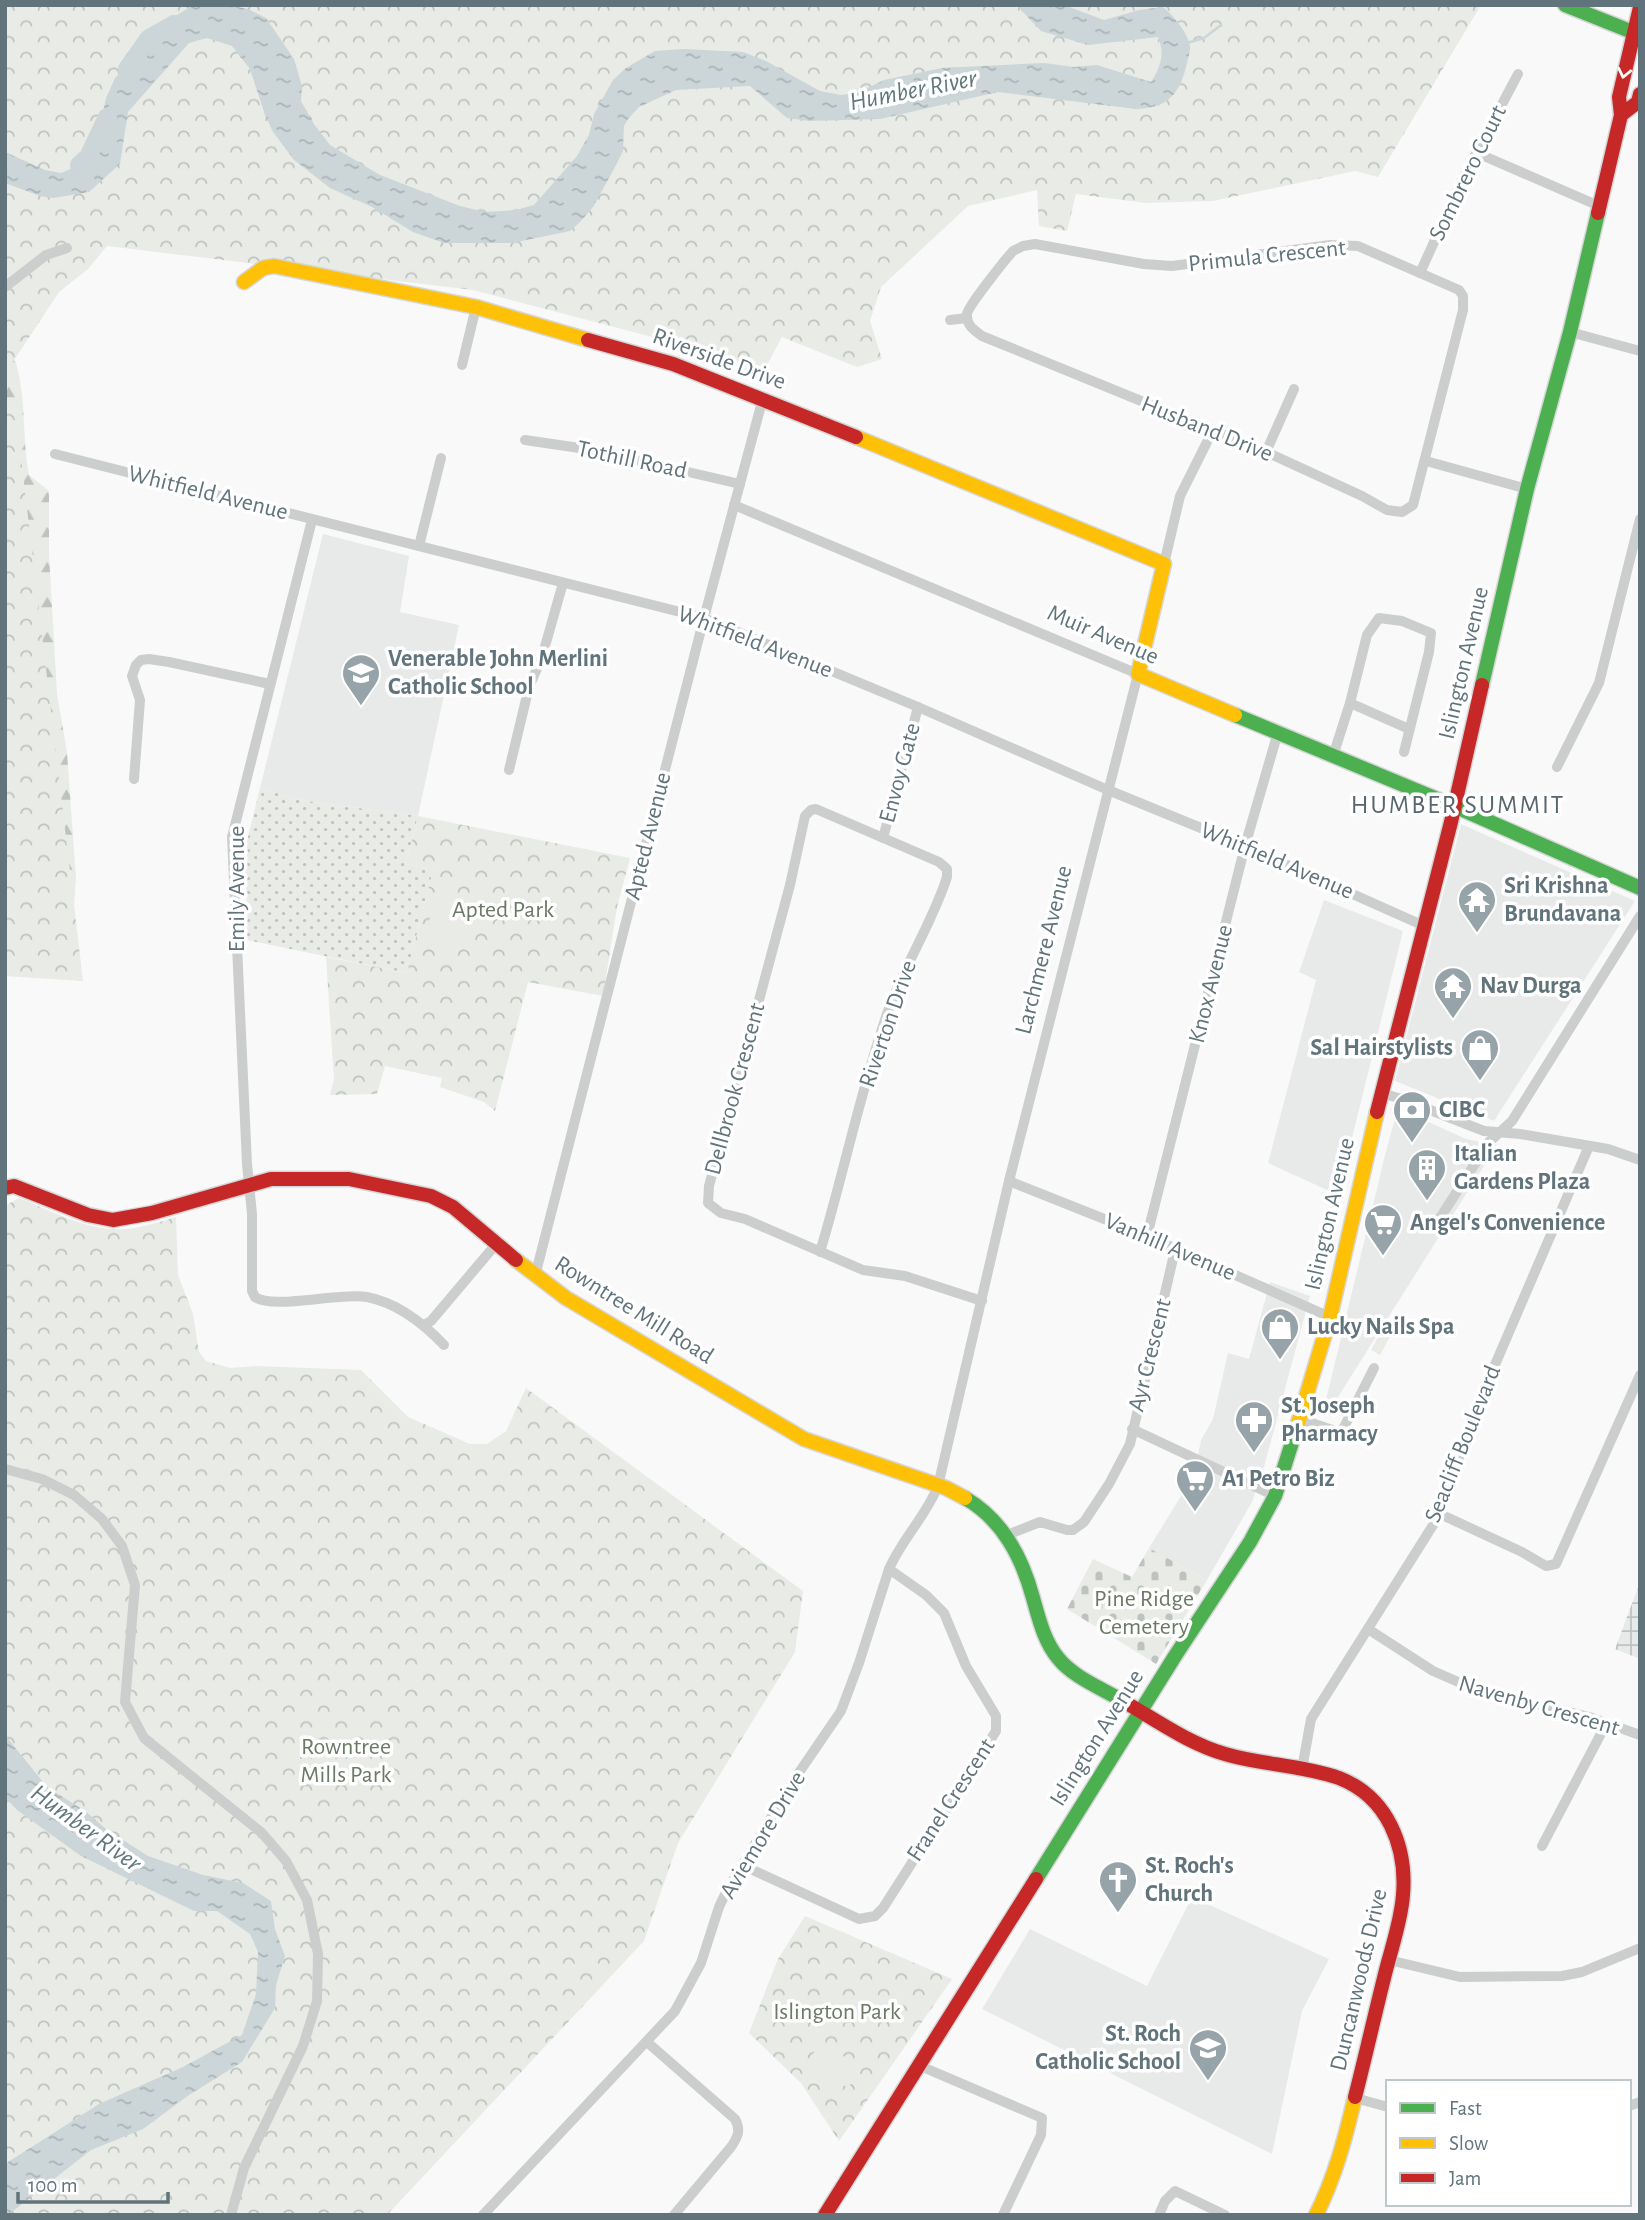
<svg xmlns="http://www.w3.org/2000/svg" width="1645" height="2220" viewBox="0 0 1645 2220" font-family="'Alegreya Sans',sans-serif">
	<defs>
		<pattern id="industrial-grid" width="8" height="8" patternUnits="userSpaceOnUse" patternTransform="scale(1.75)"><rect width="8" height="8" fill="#e8eaea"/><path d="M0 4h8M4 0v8" fill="none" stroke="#bfc2c3"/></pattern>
		<pattern id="grass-dots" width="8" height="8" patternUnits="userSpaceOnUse" patternTransform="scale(1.75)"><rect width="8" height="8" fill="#e8ebe6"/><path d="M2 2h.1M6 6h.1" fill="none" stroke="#bfc3bf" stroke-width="1.8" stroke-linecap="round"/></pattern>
		<pattern id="forest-firs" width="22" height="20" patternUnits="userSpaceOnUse" patternTransform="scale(1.75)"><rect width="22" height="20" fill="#e8ebe6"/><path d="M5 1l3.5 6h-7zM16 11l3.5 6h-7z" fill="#bfc3bf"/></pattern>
		<pattern id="cemetery-stones" width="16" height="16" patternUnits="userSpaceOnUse" patternTransform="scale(1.75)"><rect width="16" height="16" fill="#e8ebe6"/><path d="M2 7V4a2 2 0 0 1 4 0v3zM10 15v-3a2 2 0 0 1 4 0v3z" fill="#bfc3bf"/></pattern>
		<pattern id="park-crowns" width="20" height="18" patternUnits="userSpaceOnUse" patternTransform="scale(1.75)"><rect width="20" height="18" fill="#e8ebe6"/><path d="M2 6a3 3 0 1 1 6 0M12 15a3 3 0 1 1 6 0" fill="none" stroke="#bfc3bf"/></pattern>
		<pattern id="water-ripples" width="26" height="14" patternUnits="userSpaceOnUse" patternTransform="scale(1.75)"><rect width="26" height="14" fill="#ccd6d8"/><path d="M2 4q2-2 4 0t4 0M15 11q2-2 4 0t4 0" fill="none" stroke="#a9b2b4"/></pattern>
	</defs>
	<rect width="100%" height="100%" fill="#f9f9f9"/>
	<!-- built -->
	<g fill="#e8eaea">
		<polygon points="323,534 409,556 400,612 459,625 418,816 306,801 260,788"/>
		<polygon points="1461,824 1635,901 1494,1121 1395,1081"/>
		<polygon points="1324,900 1403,931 1338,1195 1268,1163 1316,980 1299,972"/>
		<polygon points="1398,1108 1466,1139 1497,1145 1331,1408 1325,1404 1386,1151"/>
		<polygon points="1270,1282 1310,1296 1264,1467 1252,1502 1207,1580 1149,1548 1194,1475 1201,1440 1213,1419 1228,1353 1249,1359"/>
		<polygon points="1192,1897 1329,1959 1302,2011 1272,2154 982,2009 1030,1929 1147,1986"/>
	</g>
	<!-- industrial -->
	<polygon fill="url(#industrial-grid)" points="1640,1582 1640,1659 1615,1649"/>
	<!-- grass -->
	<polygon fill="url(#grass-dots)" points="260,788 306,801 418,816 406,864 433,870 407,973 247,940 245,849"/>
	<!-- forest -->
	<path fill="url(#forest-firs)" d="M 5,349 L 11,349 C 28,390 21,432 29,475 L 49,491 L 49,554 L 57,694 L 67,752 L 76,878 L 72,931 L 5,974 Z"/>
	<!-- cemetery -->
	<polygon fill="url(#cemetery-stones)" points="1149,1548 1207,1580 1156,1664 1067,1609 1093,1559 1132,1577"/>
	<!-- park -->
	<g fill="url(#park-crowns)">
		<polygon points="5,5 1481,5 1378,177 1355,171 1213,201 1146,203 1076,194 1067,231 1039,226 1037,190 968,206 881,287 870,321 882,359 857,367 782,337 761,376 660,339 473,290 107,246 88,269 59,292 5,374"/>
		<polygon points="5,404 16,416 83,981 5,976"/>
		<polygon points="418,816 630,858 617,907 603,996 528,982 495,1111 484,1102 440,1087 442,1078 385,1066 377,1094 330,1095 334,1079 326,957 407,973 433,870 406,864"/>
		<path d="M 19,1198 C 55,1212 93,1235 134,1228 C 148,1226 162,1221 176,1217 L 178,1275 L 193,1314 L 199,1352 L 206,1361 L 230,1368 L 256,1366 L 361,1370 L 408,1417 L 470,1444 L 487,1444 L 506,1431 L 526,1388 L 803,1591 L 795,1652 L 678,1843 L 644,1941 L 387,2215 L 5,2215 L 5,1206 Z"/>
		<polygon points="1384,1326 1393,1331 1380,1355 1371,1350"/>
		<polygon points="805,1916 952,1979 839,2141 801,2083 749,2033 778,1959"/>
	</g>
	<!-- pitch -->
	<g fill="#e8ebe6">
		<path d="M 435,901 C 460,901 469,903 474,929 L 463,948 L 429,942 L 425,936 Z"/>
		<polygon points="821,2042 861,2067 848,2088 807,2063"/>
	</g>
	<!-- water -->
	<g fill="url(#water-ripples)">
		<path d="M 198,5 L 228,5 L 248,9 L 266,18 L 294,59 L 302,86 L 301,101 L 314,124 L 330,145 L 380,175 L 460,206 L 485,212 L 516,210 L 534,205 L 577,156 L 589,135 L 594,114 L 613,80 L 626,68 L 655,51 L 684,49 L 743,52 L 766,61 L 820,91 L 841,95 L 857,93 L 884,80 L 942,68 L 1044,63 L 1074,67 L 1097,65 L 1151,82 C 1161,66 1165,54 1158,37 L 1088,45 L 1041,31 L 1020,9 L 1019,5 L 1064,5 L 1104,20 L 1139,10 L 1163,7 C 1173,15 1189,34 1190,47 C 1190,52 1188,59 1187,63 C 1180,94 1168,108 1136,109 L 998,92 L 880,119 L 809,121 L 787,118 L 750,86 L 676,90 L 639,107 L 628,119 L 624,126 L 623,151 L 615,167 L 593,207 L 580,222 L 570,231 L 512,243 L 444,243 L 413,232 L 372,207 L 330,188 L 294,160 L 273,132 L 265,115 L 250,69 L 232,46 L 207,38 L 189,43 L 128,112 L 120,164 L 89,192 L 54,198 L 40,196 L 5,183 L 5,152 L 45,170 L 61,173 L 75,167 L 96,145 L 106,98 L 115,78 L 164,23 L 190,7 Z"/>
		<polygon points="5,1735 47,1787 85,1811 106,1829 148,1856 203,1875 243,1883 271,1901 275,1929 285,1956 276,1985 275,2008 242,2062 189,2095 143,2129 91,2150 8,2215 5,2215 5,2164 99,2104 183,2067 242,2035 256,1994 258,1952 250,1934 217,1911 194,1911 81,1856 17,1810 5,1797"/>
	</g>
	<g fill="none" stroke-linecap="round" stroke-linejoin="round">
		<!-- stream -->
		<polyline stroke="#ccd6d8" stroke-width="2.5" points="1187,43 1204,38 1221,25"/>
		<!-- river -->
		<g stroke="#ccd6d8" stroke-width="18">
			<polyline points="127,69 149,38 174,24"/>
			<polyline points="79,165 88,157 107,117"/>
		</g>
		<defs>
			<g id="fast">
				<polyline points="1565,5 1640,35"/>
				<polyline points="1482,685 1527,489 1570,332 1598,213"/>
				<polyline points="1235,715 1454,806 1640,888"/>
				<path d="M 965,1498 C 1003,1520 1022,1557 1033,1598 C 1039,1619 1044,1641 1058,1658 C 1073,1677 1101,1688 1121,1700"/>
				<polyline points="1036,1879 1175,1656 1250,1542 1275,1496 1296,1430"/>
			</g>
			<g id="slow">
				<polyline points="244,282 263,268 274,266 476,307 588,340"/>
				<polyline points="856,437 1164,564 1138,674 1235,715"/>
				<polyline points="516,1260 566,1298 804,1439 946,1488 965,1498"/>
				<polyline points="1296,1430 1330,1317 1377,1112"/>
				<path d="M 1316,2215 C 1335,2177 1345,2139 1355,2097"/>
			</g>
			<g id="jam">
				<polyline points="1621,115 1638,102 1640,94"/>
				<polyline points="1598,213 1621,115 1619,97 1640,7"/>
				<polyline points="588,340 673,364 856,437"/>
				<polyline points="1377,1112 1451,822 1482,685"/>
				<polyline points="5,1188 14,1186 88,1215 113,1220 152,1213 271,1179 349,1179 431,1196 453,1207 516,1260"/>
				<path d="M 1121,1700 C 1155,1719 1187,1743 1225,1754 C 1262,1765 1302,1765 1339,1778 C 1388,1797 1407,1847 1403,1895 C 1401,1923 1390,1952 1384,1978 C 1374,2018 1365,2058 1355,2097"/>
				<polyline points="825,2215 1036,1879"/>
			</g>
		</defs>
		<!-- fast casing -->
		<use href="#fast" stroke="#d5d6d7" stroke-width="17"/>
		<!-- slow casing -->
		<use href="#slow" stroke="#d5d6d7" stroke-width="17"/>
		<!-- jam casing -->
		<use href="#jam" stroke="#d5d6d7" stroke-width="17"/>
		<!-- street -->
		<g stroke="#cccece" stroke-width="10">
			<polyline points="1477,153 1599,206"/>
			<path d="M 1035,244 L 1144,264 L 1172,266 L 1330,245 L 1358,246 L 1459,290 L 1463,296 L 1463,310 L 1413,505 L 1402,512 L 1387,510 L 1362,496 L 1266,452 L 982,336 C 974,330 966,325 967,314 C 968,306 1005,260 1013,251 L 1023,246 Z"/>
			<polyline points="1420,273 1464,176 1518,74"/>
			<polyline points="5,287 46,255 67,248"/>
			<polyline points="950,320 967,318"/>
			<polyline points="1570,332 1640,351"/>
			<polyline points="462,365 476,307"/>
			<polyline points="525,440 593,450 740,484"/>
			<polyline points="1266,452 1294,389"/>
			<polyline points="55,454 704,618 918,707 1108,790 1245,846 1422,925"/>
			<polyline points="1426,461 1527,489"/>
			<path d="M 312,520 L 232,837 L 247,1164 L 252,1214 L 252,1291 L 255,1297 C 271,1310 340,1292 367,1297 C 398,1303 423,1323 444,1345"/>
			<polyline points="419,546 441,458"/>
			<polyline points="1164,564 1180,496 1212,432"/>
			<polyline points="1350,703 1409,729"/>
			<polyline points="1333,756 1350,703 1367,635 1379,618 1402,621 1431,633 1429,652 1404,752"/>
			<polyline points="1557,767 1599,683 1640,519"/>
			<polyline points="509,770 529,687 542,657 563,583"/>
			<polyline points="134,779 140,700 132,676 136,665 141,660 149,659 169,662 270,684"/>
			<polyline points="883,838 918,707"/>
			<polyline points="1381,1093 1402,1099 1484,1131 1520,1134 1608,1149 1640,1160"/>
			<polyline points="1009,1181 1147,1236 1330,1317"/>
			<polyline points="1438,1221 1489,1142 1512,1121 1640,916"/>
			<polyline points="1147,1236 1245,846 1278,732"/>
			<path d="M 820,1252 C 844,1173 860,1092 887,1014 C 903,967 932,924 947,877 L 947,869 L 939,862 L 816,809 L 811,810 L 805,816 L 790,885 L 709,1186 L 708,1203 L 721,1213 L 745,1219 L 863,1270 L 905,1276 L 982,1301"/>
			<polyline points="535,1276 704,618 763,398"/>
			<polyline points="424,1325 431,1321 497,1243"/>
			<polyline points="1300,1419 1341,1433 1374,1368"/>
			<polyline points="1132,1429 1275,1496"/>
			<polyline points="5,1469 42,1479 74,1495 102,1519 122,1546 135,1585 125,1702 144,1738 262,1833 286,1861 307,1900 318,1954 317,2001 303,2046 244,2168 231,2215"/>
			<polyline points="1440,1514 1522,1552 1546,1566 1556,1564 1640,1375"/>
			<polyline points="1007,1535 1040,1522 1067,1530 1073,1530 1084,1522 1109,1484 1130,1444 1175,1250"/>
			<polyline points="1368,1629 1433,1671 1472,1688 1589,1717 1640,1735"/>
			<polyline points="1302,1769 1311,1719 1440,1514 1473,1416 1589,1146"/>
			<polyline points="1542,1846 1606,1724"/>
			<polyline points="742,1865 859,1919 875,1916 883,1908 996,1731 996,1716 966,1666 944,1613 926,1595 889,1569"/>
			<polyline points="1389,1960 1460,1977 1562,1976 1582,1972 1640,1948"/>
			<path d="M 647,2042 L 735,2119 C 741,2130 738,2137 731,2147 L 674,2215"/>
			<polyline points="918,2065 1042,2118 1041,2135 1003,2215"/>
			<polyline points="1355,2098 1388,2107"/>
			<polyline points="1629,2106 1640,2102"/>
			<path d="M 483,2215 L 675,2011 L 701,1963 L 719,1907 L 728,1888 L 798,1774 L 841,1711 L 859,1663 L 889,1569 C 902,1539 926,1516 938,1486 L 1009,1181 L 1138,674 L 734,505"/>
			<polyline points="1159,2215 1165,2201 1175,2191 1225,2215"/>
		</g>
		<!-- fast -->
		<use href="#fast" stroke="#4caf50" stroke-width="14"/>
		<!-- slow -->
		<use href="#slow" stroke="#ffc107" stroke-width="14"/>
		<!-- jam -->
		<use href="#jam" stroke="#c62828" stroke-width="14"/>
	</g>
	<!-- one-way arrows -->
	<defs><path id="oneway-chevron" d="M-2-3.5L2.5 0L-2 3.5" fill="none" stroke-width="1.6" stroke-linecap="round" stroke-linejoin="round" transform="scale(1.75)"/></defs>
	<use stroke="#f6fbf6" href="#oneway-chevron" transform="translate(1624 73) rotate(102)"/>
	<!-- icons -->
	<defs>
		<symbol id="school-pin" viewBox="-11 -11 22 30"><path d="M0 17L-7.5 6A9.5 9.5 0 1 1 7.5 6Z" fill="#96a3a8" stroke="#fff"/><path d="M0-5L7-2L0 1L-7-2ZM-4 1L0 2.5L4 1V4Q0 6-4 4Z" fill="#fff"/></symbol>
		<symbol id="temple-pin" viewBox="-11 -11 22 30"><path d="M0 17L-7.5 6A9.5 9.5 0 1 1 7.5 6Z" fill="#96a3a8" stroke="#fff"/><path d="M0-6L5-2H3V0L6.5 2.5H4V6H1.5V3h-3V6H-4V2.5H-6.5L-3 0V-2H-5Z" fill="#fff"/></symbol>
		<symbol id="shop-pin" viewBox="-11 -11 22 30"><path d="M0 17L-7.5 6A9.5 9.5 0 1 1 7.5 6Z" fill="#96a3a8" stroke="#fff"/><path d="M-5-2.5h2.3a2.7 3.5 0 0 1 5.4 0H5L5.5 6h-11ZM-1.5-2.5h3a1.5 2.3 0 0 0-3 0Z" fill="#fff"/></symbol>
		<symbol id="bank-pin" viewBox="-11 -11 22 30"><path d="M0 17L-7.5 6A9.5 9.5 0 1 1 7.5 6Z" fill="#96a3a8" stroke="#fff"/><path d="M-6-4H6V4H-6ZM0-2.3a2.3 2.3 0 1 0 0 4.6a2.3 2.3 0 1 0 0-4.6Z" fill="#fff"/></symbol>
		<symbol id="building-pin" viewBox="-11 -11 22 30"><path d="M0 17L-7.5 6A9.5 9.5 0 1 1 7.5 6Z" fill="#96a3a8" stroke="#fff"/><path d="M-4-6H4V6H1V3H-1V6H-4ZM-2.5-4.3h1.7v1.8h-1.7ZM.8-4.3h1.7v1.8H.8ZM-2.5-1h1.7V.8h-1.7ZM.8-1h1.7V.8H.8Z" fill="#fff"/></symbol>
		<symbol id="supermarket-pin" viewBox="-11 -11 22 30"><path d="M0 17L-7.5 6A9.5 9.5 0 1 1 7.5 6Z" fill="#96a3a8" stroke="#fff"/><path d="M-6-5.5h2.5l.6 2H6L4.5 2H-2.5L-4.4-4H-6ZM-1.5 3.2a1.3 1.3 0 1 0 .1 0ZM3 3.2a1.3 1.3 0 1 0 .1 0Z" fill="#fff"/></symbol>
		<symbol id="pharmacy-pin" viewBox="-11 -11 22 30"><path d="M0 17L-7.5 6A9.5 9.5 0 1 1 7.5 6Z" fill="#96a3a8" stroke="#fff"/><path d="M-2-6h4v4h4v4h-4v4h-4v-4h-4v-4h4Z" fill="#fff"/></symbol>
		<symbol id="church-pin" viewBox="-11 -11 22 30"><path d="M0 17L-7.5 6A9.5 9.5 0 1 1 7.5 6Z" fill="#96a3a8" stroke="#fff"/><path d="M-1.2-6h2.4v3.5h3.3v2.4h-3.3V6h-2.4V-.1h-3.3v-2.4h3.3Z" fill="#fff"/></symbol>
	</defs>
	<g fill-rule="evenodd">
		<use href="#school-pin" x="339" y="651" width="44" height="60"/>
		<use href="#temple-pin" x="1455" y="878" width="44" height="60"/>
		<use href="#temple-pin" x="1431" y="964" width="44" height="60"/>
		<use href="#shop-pin" x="1458" y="1026" width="44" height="60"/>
		<use href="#bank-pin" x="1390" y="1088" width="44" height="60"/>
		<use href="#building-pin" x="1405" y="1146" width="44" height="60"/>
		<use href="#supermarket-pin" x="1361" y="1201" width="44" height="60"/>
		<use href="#shop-pin" x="1258" y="1305" width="44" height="60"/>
		<use href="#pharmacy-pin" x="1232" y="1398" width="44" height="60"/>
		<use href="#supermarket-pin" x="1173" y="1457" width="44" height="60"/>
		<use href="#church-pin" x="1096" y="1858" width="44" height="60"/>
		<use href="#school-pin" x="1186" y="2026" width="44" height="60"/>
	</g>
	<g text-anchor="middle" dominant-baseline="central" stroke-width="7" stroke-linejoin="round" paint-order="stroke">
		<!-- street labels -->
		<g font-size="24" fill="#61747c" stroke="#fff">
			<text transform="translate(1468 173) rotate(-64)">Sombrero Court</text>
			<text transform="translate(1267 256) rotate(-6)">Primula Crescent</text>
			<text transform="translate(719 359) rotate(20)">Riverside Drive</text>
			<text transform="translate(1207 429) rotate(22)">Husband Drive</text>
			<text transform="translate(632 460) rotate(12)">Tothill Road</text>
			<text transform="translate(208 493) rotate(14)">Whitfield Avenue</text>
			<text transform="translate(1103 635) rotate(23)">Muir Avenue</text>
			<text transform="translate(755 642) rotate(21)">Whitfield Avenue</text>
			<text transform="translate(1464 663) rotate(-77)">Islington Avenue</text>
			<text transform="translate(900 773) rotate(-75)">Envoy Gate</text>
			<text transform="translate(648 836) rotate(-76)">Apted Avenue</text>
			<text transform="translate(1277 861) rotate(23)">Whitfield Avenue</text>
			<text transform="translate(237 889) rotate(-90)">Emily Avenue</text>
			<text transform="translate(1044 950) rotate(-76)">Larchmere Avenue</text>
			<text transform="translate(1211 984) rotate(-76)">Knox Avenue</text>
			<text transform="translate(888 1024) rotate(-71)">Riverton Drive</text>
			<text transform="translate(735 1089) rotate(-75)">Dellbrook Crescent</text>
			<text transform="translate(1330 1214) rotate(-77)">Islington Avenue</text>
			<text transform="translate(1170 1247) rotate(23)">Vanhill Avenue</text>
			<text transform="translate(634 1310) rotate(32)">Rowntree Mill Road</text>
			<text transform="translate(1150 1355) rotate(-76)">Ayr Crescent</text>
			<text transform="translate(1463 1444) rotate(-68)">Seacliff Boulevard</text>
			<text transform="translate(1539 1706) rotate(16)">Navenby Crescent</text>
			<text transform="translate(1097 1738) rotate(-58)">Islington Avenue</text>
			<text transform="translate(951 1800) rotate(-57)">Franel Crescent</text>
			<text transform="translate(763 1835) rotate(-59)">Aviemore Drive</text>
			<text transform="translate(1359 1980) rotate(-77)">Duncanwoods Drive</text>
		</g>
		<!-- poi labels -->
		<g font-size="24" font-weight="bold" fill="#61747c" stroke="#fff" text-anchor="start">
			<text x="388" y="659">Venerable John Merlini<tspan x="388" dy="28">Catholic School</tspan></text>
			<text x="1504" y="886">Sri Krishna<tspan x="1504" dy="28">Brundavana</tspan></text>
			<text x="1480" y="986">Nav Durga</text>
			<text x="1453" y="1048" text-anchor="end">Sal Hairstylists</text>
			<text x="1439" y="1110">CIBC</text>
			<text x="1454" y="1154">Italian<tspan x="1454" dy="28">Gardens Plaza</tspan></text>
			<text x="1410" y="1223">Angel's Convenience</text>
			<text x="1307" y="1327">Lucky Nails Spa</text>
			<text x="1281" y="1406">St. Joseph<tspan x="1281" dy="28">Pharmacy</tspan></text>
			<text x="1222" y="1479">A1 Petro Biz</text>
			<text x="1145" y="1866">St. Roch's<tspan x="1145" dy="28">Church</tspan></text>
			<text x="1181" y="2034" text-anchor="end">St. Roch<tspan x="1181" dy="28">Catholic School</tspan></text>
		</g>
		<!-- park labels -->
		<g font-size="24" fill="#6b7a65" stroke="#fff">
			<text x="503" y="910">Apted Park</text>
			<text x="1144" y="1599">Pine Ridge<tspan x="1144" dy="28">Cemetery</tspan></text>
			<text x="346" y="1747">Rowntree<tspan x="346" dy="28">Mills Park</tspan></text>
			<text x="837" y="2012">Islington Park</text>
		</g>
		<!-- water labels -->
		<g font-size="26" font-style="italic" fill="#60787c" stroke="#fff">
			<text transform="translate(913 90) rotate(-11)">Humber River</text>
			<text transform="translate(86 1828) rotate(36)">Humber River</text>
		</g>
		<!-- neighbourhood labels -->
		<g font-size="26" letter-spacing="2" fill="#58666d" stroke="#fff">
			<text x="1458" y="805">HUMBER SUMMIT</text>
		</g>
	</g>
	<!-- border -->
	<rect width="1645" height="2220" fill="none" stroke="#61747c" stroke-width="14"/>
	<!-- legend -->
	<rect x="1386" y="2080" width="245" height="126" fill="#ffffff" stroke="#c0c7cb" stroke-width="2"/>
	<rect x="1400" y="2103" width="35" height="10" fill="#4caf50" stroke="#c0c7cb" stroke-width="2"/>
	<text x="1449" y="2115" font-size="21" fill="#61747c">Fast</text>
	<rect x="1400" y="2138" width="35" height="10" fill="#ffc107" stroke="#c0c7cb" stroke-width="2"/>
	<text x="1449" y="2150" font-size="21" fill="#61747c">Slow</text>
	<rect x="1400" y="2173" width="35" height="10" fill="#c62828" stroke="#c0c7cb" stroke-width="2"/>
	<text x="1449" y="2185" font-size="21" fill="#61747c">Jam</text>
	<!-- scale -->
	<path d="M18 2192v10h150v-10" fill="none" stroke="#61747c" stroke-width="3.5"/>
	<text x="28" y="2192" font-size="21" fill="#61747c" stroke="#ffffff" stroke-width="5" paint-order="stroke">100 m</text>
</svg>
